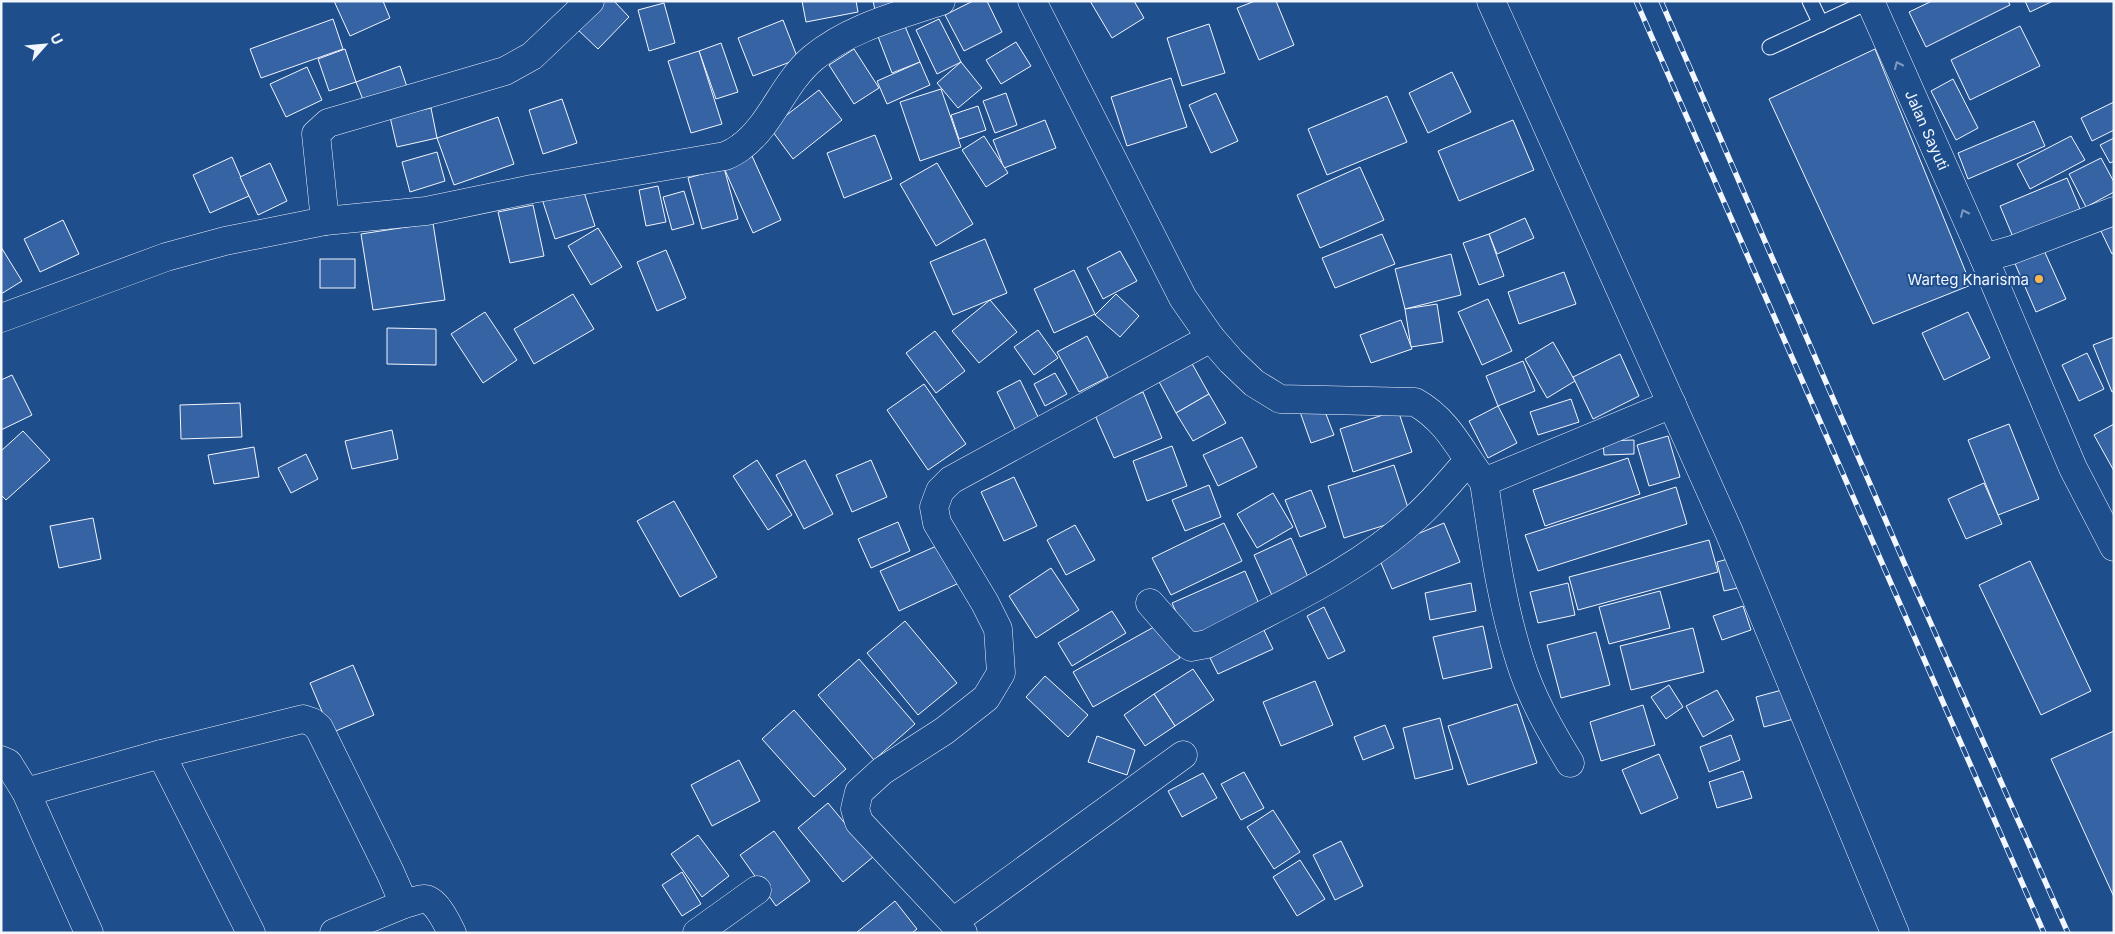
<svg xmlns="http://www.w3.org/2000/svg" width="2115" height="934" viewBox="0 0 2115 934" font-family="Inter,sans-serif">
	<rect width="100%" height="100%" fill="#1f4e8c"/>
	<!-- building -->
	<g fill="#3563a3" stroke="#f2f6ff">
		<polygon points="334,1 383,1 390,18 350,36"/>
		<polygon points="597,1 614,1 629,17 598,49 574,26"/>
		<polygon points="802,1 856,1 858,12 806,22"/>
		<polygon points="873,1 897,1 875,10"/>
		<polygon points="973,1 987,1 1002,32 964,51 945,15"/>
		<polygon points="1090,1 1134,1 1144,18 1112,38"/>
		<polygon points="1255,1 1276,1 1294,45 1259,60 1237,8"/>
		<polygon points="1932,1 2008,1 2010,5 1926,47 1909,12"/>
		<polygon points="2025,1 2053,1 2030,12"/>
		<polygon points="664,3 675,43 649,51 638,10"/>
		<polygon points="333,19 343,49 261,78 250,49"/>
		<polygon points="939,19 961,62 937,74 916,30"/>
		<polygon points="783,20 798,59 753,76 738,38"/>
		<polygon points="904,24 920,62 892,73 877,34"/>
		<polygon points="1209,24 1225,73 1182,86 1167,38"/>
		<polygon points="2020,26 2040,66 1970,100 1951,60"/>
		<polygon points="1016,42 1031,66 1001,84 986,60"/>
		<polygon points="721,43 738,92 716,99 699,51"/>
		<polygon points="345,49 356,82 329,91 318,59"/>
		<polygon points="854,49 879,88 854,104 829,65"/>
		<polygon points="1875,49 1971,285 1873,324 1769,99"/>
		<polygon points="699,51 722,124 691,133 668,61"/>
		<polygon points="920,62 930,85 887,104 877,81"/>
		<polygon points="961,62 982,88 958,108 937,83"/>
		<polygon points="400,66 408,90 365,105 356,82"/>
		<polygon points="307,67 322,100 286,117 270,84"/>
		<polygon points="1452,72 1471,112 1428,133 1409,93"/>
		<polygon points="1171,78 1187,127 1127,146 1111,97"/>
		<polygon points="1953,79 1978,128 1956,140 1931,91"/>
		<polygon points="941,89 961,147 920,161 900,102"/>
		<polygon points="819,90 842,120 793,159 770,128"/>
		<polygon points="1006,93 1017,125 995,133 983,101"/>
		<polygon points="1216,93 1238,141 1211,153 1189,105"/>
		<polygon points="1387,96 1407,142 1327,175 1308,129"/>
		<polygon points="562,99 577,143 543,154 529,110"/>
		<polygon points="2114,102 2114,130 2092,141 2081,118"/>
		<polygon points="978,106 986,130 959,139 951,115"/>
		<polygon points="431,108 437,138 397,147 390,117"/>
		<polygon points="498,117 514,164 454,185 437,138"/>
		<polygon points="1045,120 1056,148 1004,168 993,140"/>
		<polygon points="1513,120 1534,170 1459,201 1438,151"/>
		<polygon points="2034,121 2045,146 1968,179 1958,153"/>
		<polygon points="875,135 892,179 844,198 827,153"/>
		<polygon points="984,136 1008,173 986,187 962,150"/>
		<polygon points="2071,136 2085,160 2030,189 2017,164"/>
		<polygon points="2114,138 2114,161 2110,163 2100,145"/>
		<polygon points="437,152 445,181 410,192 402,162"/>
		<polygon points="752,156 781,220 753,233 724,168"/>
		<polygon points="232,157 249,196 210,213 193,175"/>
		<polygon points="2101,158 2114,182 2114,192 2086,207 2069,174"/>
		<polygon points="270,163 287,201 258,215 240,177"/>
		<polygon points="937,163 973,224 936,246 900,184"/>
		<polygon points="1360,167 1384,220 1320,248 1297,195"/>
		<polygon points="724,168 738,219 702,229 688,178"/>
		<polygon points="2067,178 2080,209 2013,237 2000,206"/>
		<polygon points="582,186 595,226 555,239 542,199"/>
		<polygon points="658,186 666,222 646,226 639,190"/>
		<polygon points="684,191 694,224 672,230 663,197"/>
		<polygon points="533,205 544,256 510,263 498,212"/>
		<polygon points="1525,218 1534,238 1497,254 1489,234"/>
		<polygon points="63,220 79,254 40,272 24,239"/>
		<polygon points="2114,220 2114,253 2112,254 2099,227"/>
		<polygon points="433,223 445,300 373,310 361,234"/>
		<polygon points="598,228 622,267 591,285 568,246"/>
		<polygon points="1382,234 1395,264 1335,288 1322,258"/>
		<polygon points="1489,234 1504,276 1479,285 1463,243"/>
		<polygon points="985,239 1007,293 953,315 930,262"/>
		<polygon points="2042,246 2066,299 2036,312 2013,259"/>
		<polygon points="1,247 22,281 1,294"/>
		<polygon points="666,250 686,298 657,311 637,262"/>
		<polygon points="1120,251 1137,281 1103,299 1087,268"/>
		<polygon points="1451,254 1461,295 1405,309 1395,269"/>
		<rect x="320" y="259" width="35" height="29"/>
		<polygon points="1074,270 1095,314 1054,333 1034,289"/>
		<polygon points="1564,272 1576,304 1519,324 1508,292"/>
		<polygon points="573,294 594,329 534,364 514,329"/>
		<polygon points="1116,294 1139,316 1120,337 1095,315"/>
		<polygon points="1488,299 1512,351 1482,365 1458,312"/>
		<polygon points="990,300 1017,332 979,363 952,331"/>
		<polygon points="1437,304 1443,342 1411,347 1405,309"/>
		<polygon points="485,312 517,360 483,383 451,334"/>
		<polygon points="1968,312 1990,358 1944,380 1922,333"/>
		<polygon points="1401,320 1412,349 1371,363 1360,335"/>
		<polygon points="387,328 436,329 436,365 387,364"/>
		<polygon points="1038,330 1058,358 1034,375 1014,347"/>
		<polygon points="935,331 965,371 936,393 906,353"/>
		<polygon points="1087,336 1108,377 1079,392 1057,352"/>
		<polygon points="2114,337 2114,391 2112,392 2093,345"/>
		<polygon points="1553,342 1575,381 1547,398 1525,359"/>
		<polygon points="2087,353 2104,389 2079,401 2062,365"/>
		<polygon points="1620,354 1639,396 1593,419 1573,377"/>
		<polygon points="1190,360 1209,394 1176,413 1157,378"/>
		<polygon points="1523,361 1535,391 1498,406 1486,376"/>
		<polygon points="1055,373 1067,394 1045,406 1034,384"/>
		<polygon points="12,375 32,415 1,430 1,380"/>
		<polygon points="1020,380 1041,423 1018,435 997,392"/>
		<polygon points="924,384 966,444 928,470 887,410"/>
		<polygon points="1143,392 1162,438 1114,458 1094,413"/>
		<polygon points="1209,394 1226,423 1193,441 1176,413"/>
		<polygon points="1571,399 1579,422 1538,435 1530,412"/>
		<polygon points="1321,401 1334,435 1311,443 1299,409"/>
		<polygon points="240,403 242,437 181,439 180,405"/>
		<polygon points="1498,406 1517,443 1488,458 1469,421"/>
		<polygon points="1398,410 1412,452 1353,472 1340,429"/>
		<polygon points="2009,424 2039,499 1998,515 1968,440"/>
		<polygon points="2114,424 2114,471 2094,435"/>
		<polygon points="392,430 398,459 352,469 345,441"/>
		<polygon points="23,431 50,460 6,500 1,495 1,451"/>
		<polygon points="1668,436 1680,477 1649,486 1637,445"/>
		<polygon points="1242,437 1257,467 1218,486 1203,455"/>
		<polygon points="1634,440 1634,454 1604,455 1603,441"/>
		<polygon points="1172,446 1187,486 1147,501 1133,461"/>
		<polygon points="254,447 259,477 214,484 208,455"/>
		<polygon points="306,454 318,479 291,493 278,468"/>
		<polygon points="1628,458 1640,494 1545,526 1533,490"/>
		<polygon points="757,460 792,515 768,530 733,476"/>
		<polygon points="805,460 833,514 804,529 776,475"/>
		<polygon points="871,460 887,497 852,512 836,475"/>
		<polygon points="1394,465 1411,517 1344,538 1328,486"/>
		<polygon points="1014,477 1037,526 1004,541 981,492"/>
		<polygon points="1984,483 2002,524 1966,539 1948,499"/>
		<polygon points="1209,485 1221,517 1185,531 1172,500"/>
		<polygon points="1676,487 1687,524 1538,571 1525,535"/>
		<polygon points="1311,490 1326,527 1300,537 1285,500"/>
		<polygon points="1273,493 1293,527 1257,548 1237,514"/>
		<polygon points="674,501 717,577 680,597 637,521"/>
		<polygon points="93,518 101,559 59,568 50,526"/>
		<polygon points="898,522 910,551 871,568 858,539"/>
		<polygon points="1224,523 1242,561 1171,595 1152,558"/>
		<polygon points="1444,523 1460,562 1392,589 1376,551"/>
		<polygon points="1075,525 1095,560 1066,575 1047,540"/>
		<polygon points="1291,538 1311,584 1274,600 1254,555"/>
		<polygon points="1709,540 1718,572 1578,610 1569,577"/>
		<polygon points="941,544 959,583 899,611 880,571"/>
		<polygon points="1735,557 1742,587 1724,591 1717,562"/>
		<polygon points="2030,561 2091,691 2041,715 1979,585"/>
		<polygon points="1051,568 1079,610 1036,638 1009,596"/>
		<polygon points="1245,571 1262,611 1190,643 1172,603"/>
		<polygon points="1471,583 1476,611 1430,620 1425,593"/>
		<polygon points="1568,583 1575,615 1538,623 1530,592"/>
		<polygon points="1660,591 1670,628 1609,644 1599,607"/>
		<polygon points="1743,606 1751,630 1722,640 1713,616"/>
		<polygon points="1324,607 1345,651 1328,659 1307,616"/>
		<polygon points="1112,611 1126,633 1072,666 1058,643"/>
		<polygon points="905,621 957,683 918,715 867,653"/>
		<polygon points="1260,622 1273,649 1218,674 1205,648"/>
		<polygon points="1161,623 1180,658 1093,707 1073,672"/>
		<polygon points="1483,626 1492,668 1443,679 1433,637"/>
		<polygon points="1693,628 1704,672 1631,690 1620,646"/>
		<polygon points="1596,632 1610,685 1561,698 1547,645"/>
		<polygon points="859,659 915,724 874,760 818,695"/>
		<polygon points="353,665 374,715 331,733 310,683"/>
		<polygon points="1193,669 1214,700 1175,726 1154,694"/>
		<polygon points="1045,676 1088,715 1068,737 1026,697"/>
		<polygon points="1315,681 1333,725 1281,746 1263,702"/>
		<polygon points="1669,685 1683,707 1666,719 1651,697"/>
		<polygon points="1793,687 1801,717 1764,727 1756,697"/>
		<polygon points="1717,690 1734,720 1703,737 1686,706"/>
		<polygon points="1154,694 1175,726 1145,746 1124,715"/>
		<polygon points="1517,704 1537,763 1468,785 1448,726"/>
		<polygon points="1643,705 1655,745 1601,761 1590,722"/>
		<polygon points="794,710 846,769 814,797 762,739"/>
		<polygon points="1440,718 1453,769 1415,779 1403,728"/>
		<polygon points="1385,725 1394,748 1363,760 1354,737"/>
		<polygon points="2114,731 2114,897 2051,759"/>
		<polygon points="1731,735 1740,760 1709,772 1700,747"/>
		<polygon points="1097,736 1135,750 1127,775 1088,762"/>
		<polygon points="1659,754 1678,798 1641,814 1622,770"/>
		<polygon points="739,760 760,801 712,826 691,785"/>
		<polygon points="1743,771 1752,798 1717,808 1709,782"/>
		<polygon points="1244,772 1264,808 1241,820 1221,784"/>
		<polygon points="1203,773 1217,798 1182,817 1168,791"/>
		<polygon points="828,803 873,857 843,882 798,828"/>
		<polygon points="1273,810 1300,852 1274,869 1247,827"/>
		<polygon points="774,831 810,881 776,906 740,855"/>
		<polygon points="698,835 729,876 702,897 671,854"/>
		<polygon points="1341,841 1363,886 1335,900 1313,855"/>
		<polygon points="1300,860 1325,899 1297,916 1273,877"/>
		<polygon points="682,872 701,904 682,916 662,885"/>
		<polygon points="895,901 917,929 912,933 856,933"/>
	</g>
	<g fill="none" stroke-linecap="round" stroke-linejoin="round">
		<defs>
			<g id="service">
				<polyline points="1810,1 1821,24"/>
				<polyline points="1770,47 1870,1"/>
			</g>
			<g id="minor">
				<path d="M 1032,1 L 1183,298 L 1211,338 L 1231,361 L 1254,383 L 1280,399 L 1415,402 C 1449,421 1461,452 1484,482 L 1672,404"/>
				<polyline points="1491,1 1729,532 1895,933"/>
				<polyline points="1870,1 1984,258 2073,468 2114,547"/>
				<polyline points="325,221 316,134 328,123 505,71 532,56 590,1"/>
				<polyline points="1984,258 2012,250 2114,211"/>
				<path d="M 1,318 L 166,257 L 225,241 L 325,221 L 426,211 L 532,189 L 725,156 C 730,154 736,151 741,147 C 772,124 783,83 813,58 C 849,28 897,16 941,1"/>
				<path d="M 1484,482 C 1493,541 1501,602 1520,661 C 1531,697 1550,730 1570,763"/>
				<path d="M 1150,603 L 1184,642 L 1191,647 L 1207,644 C 1278,606 1357,572 1416,517 C 1435,500 1451,480 1468,461"/>
				<polyline points="161,754 251,933"/>
				<polyline points="1,760 8,763 26,792 89,933"/>
				<polyline points="26,792 161,754 303,719 312,722 319,728 390,872 404,904 334,933"/>
				<path d="M 404,904 C 410,903 418,899 424,899 C 436,899 447,923 452,933"/>
				<polyline points="953,922 1183,755"/>
				<polyline points="697,933 757,890"/>
				<polyline points="963,933 859,822 855,809 859,792 882,771 944,731 986,698 1001,673 998,629 985,603 937,523 934,507 940,491 951,480 1211,338"/>
			</g>
		</defs>
		<!-- service casing -->
		<use href="#service" stroke="#f2f6ff" stroke-width="17"/>
		<!-- minor casing -->
		<use href="#minor" stroke="#f2f6ff" stroke-width="29"/>
		<!-- service -->
		<use href="#service" stroke="#1f4e8c" stroke-width="15"/>
		<!-- minor -->
		<use href="#minor" stroke="#1f4e8c" stroke-width="28"/>
		<defs>
			<g id="rail">
				<polyline points="1636,1 2044,933"/>
				<polyline points="1661,1 1912,581 2068,933"/>
			</g>
		</defs>
		<!-- rail casing -->
		<use href="#rail" stroke="#f2f6ff" stroke-width="5.5"/>
		<!-- rail -->
		<use href="#rail" stroke="#1f4e8c" stroke-width="4" stroke-dasharray="11" stroke-linecap="butt"/>
	</g>
	<!-- one-way arrows -->
	<defs><path id="oneway-chevron" d="M-2-3.5L2.5 0L-2 3.5" fill="none" stroke-width="1.6" stroke-linecap="round" stroke-linejoin="round" transform="scale(1.25)"/></defs>
	<g stroke="#7e9ac0">
		<use href="#oneway-chevron" transform="translate(1898 65) rotate(-114)"/>
		<use href="#oneway-chevron" transform="translate(1964 213) rotate(-114)"/>
	</g>
	<!-- markers -->
	<circle fill="#ffb74d" stroke="#1f4e8c" stroke-width="2" cx="2039" cy="279" r="5"/>
	<g text-anchor="middle" dominant-baseline="central" stroke-width="4" stroke-linejoin="round" paint-order="stroke">
		<!-- street labels -->
		<g font-size="15" fill="#f2f6ff" stroke="#1f4e8c">
			<text transform="translate(1927 130) rotate(66)">Jalan Sayuti</text>
		</g>
		<!-- poi labels -->
		<g font-size="15" fill="#f2f6ff" stroke="#1f4e8c" text-anchor="end">
			<text x="2029" y="279">Warteg Kharisma</text>
		</g>
	</g>
	<!-- border -->
	<rect width="2115" height="934" fill="none" stroke="#f2f6ff" stroke-width="5"/>
	<!-- north arrow -->
	<g transform="translate(45 45) rotate(63)" stroke="#1f4e8c" stroke-width="4" paint-order="stroke">
	<path d="M0-4L9 19L0 12L-9 19Z" fill="#f2f6ff"/>
	<text y="-8" font-size="14" font-weight="bold" text-anchor="middle" fill="#f2f6ff">U</text>
	</g>
</svg>
